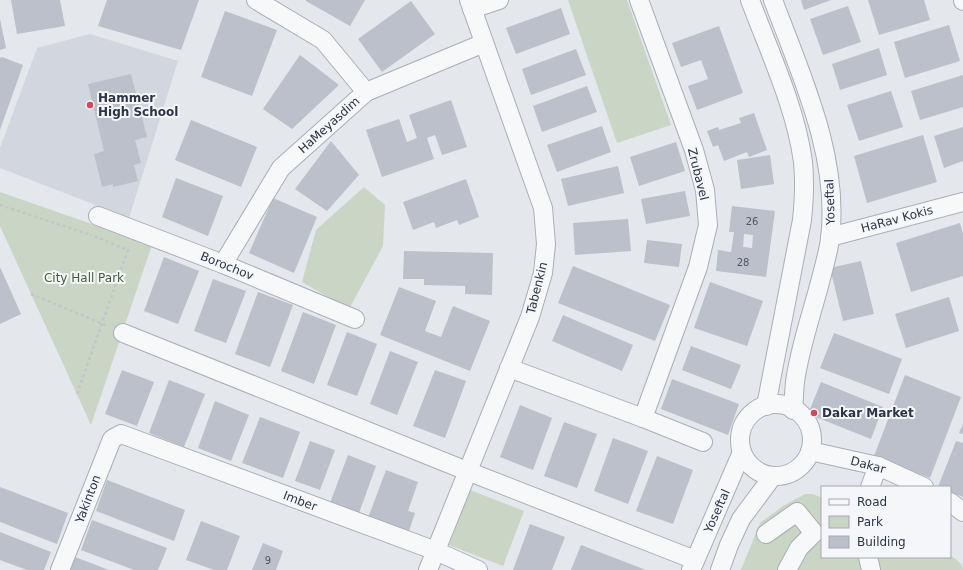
<svg xmlns="http://www.w3.org/2000/svg" width="963" height="570" viewBox="0 0 963 570" font-family="'DejaVu Sans',sans-serif">
	<rect width="100%" height="100%" fill="#e4e7ec"/>
	<!-- built -->
	<polygon fill="#d2d6de" points="90,34 178,61 129,218 0,168 0,148 37,48"/>
	<!-- green -->
	<g fill="#c9d6c5">
		<polygon points="568,0 627,0 671,125 617,143"/>
		<polygon points="364,187 385,205 383,246 349,309 302,282 316,230"/>
		<polygon points="0,192 152,245 91,425 0,226"/>
		<polygon points="470,490 524,511 503,566 449,545"/>
		<path d="M 805,494 L 813,494 L 822,498 L 822,557 L 950,557 L 950,555 C 955,559 963,563 963,570 L 741,570 L 760,523 L 783,506 Z"/>
	</g>
	<!-- building -->
	<g fill="#bbc0ca" fill-rule="evenodd">
		<polygon points="11,0 60,0 65,26 17,34"/>
		<polygon points="107,0 199,0 181,50 98,26"/>
		<polygon points="306,0 365,0 350,26 306,1"/>
		<polygon points="801,0 831,0 804,10"/>
		<polygon points="868,0 924,0 930,20 879,35"/>
		<polygon points="411,1 435,34 382,72 358,39"/>
		<polygon points="848,6 861,42 823,55 810,19"/>
		<polygon points="561,8 570,34 516,54 506,28"/>
		<polygon points="225,11 277,30 252,96 201,77"/>
		<polygon points="0,19 6,48 0,50"/>
		<polygon points="949,25 960,61 905,78 894,42"/>
		<polygon points="719,26 743,93 697,110 688,86 708,79 701,60 681,67 672,43"/>
		<polygon points="879,48 887,75 840,90 832,64"/>
		<polygon points="576,49 586,75 531,95 522,69"/>
		<polygon points="300,55 339,85 292,129 263,109"/>
		<polygon points="2,57 23,65 0,130 0,58"/>
		<polygon points="131,74 147,137 135,140 141,163 134,165 138,181 113,187 113,184 102,187 94,154 104,151 88,84"/>
		<polygon points="963,75 963,107 920,120 911,91"/>
		<polygon points="587,86 597,112 542,132 533,106"/>
		<polygon points="891,91 903,127 859,141 847,105"/>
		<polygon points="451,100 467,147 442,155 435,135 427,138 434,159 382,177 366,130 399,119 407,142 417,138 409,115"/>
		<polygon points="754,113 767,150 749,157 747,152 724,161 718,145 713,147 707,131 718,127 719,130 741,123 739,118"/>
		<polygon points="191,120 257,147 241,187 175,160"/>
		<polygon points="602,126 611,152 557,172 547,145"/>
		<polygon points="963,127 963,161 944,168 934,136"/>
		<polygon points="923,135 937,182 867,203 854,156"/>
		<polygon points="331,141 359,175 327,211 295,189"/>
		<polygon points="676,142 685,171 639,186 630,157"/>
		<polygon points="770,155 774,184 741,189 737,160"/>
		<polygon points="618,166 624,193 568,206 561,179"/>
		<polygon points="176,178 223,196 208,236 162,217"/>
		<polygon points="466,179 479,217 459,225 457,220 436,228 434,222 413,230 403,202"/>
		<polygon points="685,191 690,216 646,224 641,199"/>
		<polygon points="273,198 317,217 294,273 249,253"/>
		<path d="M 732,206 L 775,211 L 766,277 L 716,271 L 718,250 L 731,252 L 734,232 L 729,232 ZM 744,234 L 753,235 L 752,248 L 743,247 Z"/>
		<polygon points="628,219 631,251 575,255 573,223"/>
		<polygon points="960,223 963,234 963,276 911,292 896,243"/>
		<polygon points="647,240 682,244 679,267 644,263"/>
		<polygon points="404,251 493,253 492,295 465,294 465,286 424,285 424,279 403,279"/>
		<polygon points="164,257 199,271 178,324 144,311"/>
		<polygon points="861,261 874,314 843,321 830,268"/>
		<polygon points="573,266 670,305 655,341 558,303"/>
		<polygon points="0,267 21,314 0,324"/>
		<polygon points="213,279 246,291 226,343 194,331"/>
		<polygon points="710,282 763,301 747,346 694,328"/>
		<polygon points="399,287 436,301 425,331 441,337 453,306 490,321 470,371 380,335"/>
		<polygon points="258,292 293,305 270,367 235,354"/>
		<polygon points="949,297 959,331 906,348 895,314"/>
		<polygon points="303,312 336,325 314,384 281,371"/>
		<polygon points="563,315 633,345 622,371 552,341"/>
		<polygon points="347,332 377,344 357,396 327,385"/>
		<polygon points="834,333 902,359 889,394 820,368"/>
		<polygon points="691,346 741,365 731,389 682,370"/>
		<polygon points="390,351 418,362 397,415 370,404"/>
		<polygon points="122,370 154,382 137,426 105,414"/>
		<polygon points="435,370 466,381 445,438 413,426"/>
		<polygon points="905,375 961,397 930,478 874,456"/>
		<polygon points="672,379 739,404 728,435 661,409"/>
		<polygon points="169,380 205,394 184,447 149,433"/>
		<polygon points="821,382 883,407 871,439 808,414"/>
		<polygon points="215,401 249,415 231,461 198,448"/>
		<polygon points="520,405 552,418 533,470 500,457"/>
		<polygon points="260,417 300,432 283,478 242,463"/>
		<polygon points="564,422 597,434 577,488 544,476"/>
		<polygon points="963,424 963,434 959,433"/>
		<polygon points="613,438 648,451 628,504 594,491"/>
		<polygon points="310,441 335,450 320,490 295,481"/>
		<polygon points="956,441 963,443 963,497 950,492 950,487 938,487"/>
		<polygon points="348,455 376,466 359,513 330,503"/>
		<polygon points="657,456 693,470 673,524 636,511"/>
		<polygon points="386,470 418,482 408,511 415,513 408,534 368,518"/>
		<polygon points="107,480 185,510 174,541 96,511"/>
		<polygon points="0,487 68,513 57,544 0,522"/>
		<polygon points="92,520 167,548 158,570 134,570 81,550"/>
		<polygon points="201,521 240,536 227,570 214,570 186,560"/>
		<polygon points="530,524 565,537 552,570 513,570"/>
		<polygon points="0,532 51,552 44,570 27,570 0,560"/>
		<polygon points="263,543 283,551 276,570 252,570"/>
		<polygon points="581,545 646,570 571,570"/>
		<polygon points="75,557 109,570 70,570"/>
	</g>
	<g fill="none" stroke-linecap="round" stroke-linejoin="round">
		<defs>
			<g id="minor">
				<polyline points="256,0 323,40 366,92"/>
				<polyline points="639,0 694,150 705,190 708,225 698,267 643,418"/>
				<path d="M 750,0 C 769,51 796,108 803,162 C 805,182 804,201 802,220 L 766,406"/>
				<path d="M 773,0 C 801,75 840,157 830,239 C 828,254 823,270 819,286 C 811,316 799,351 795,382 C 794,391 794,401 793,410"/>
				<polyline points="963,0 963,1"/>
				<polyline points="472,9 499,0"/>
				<polyline points="98,216 223,264 355,319"/>
				<polyline points="830,237 963,202"/>
				<polyline points="223,264 281,168 366,92 484,43"/>
				<polyline points="123,333 467,471 695,560"/>
				<polyline points="509,368 643,418 703,442"/>
				<circle cx="776" cy="440" r="36"/>
				<polyline points="810,451 878,466 924,487"/>
				<polyline points="870,487 878,466"/>
				<polyline points="950,502 963,512"/>
				<polyline points="766,534 797,512 814,533 799,548 787,570"/>
				<polyline points="868,557 871,570"/>
				<polyline points="60,570 112,439 121,434 436,551 478,570"/>
				<polyline points="428,570 530,317 543,273 546,244 543,208 469,0"/>
				<polyline points="691,570 742,452"/>
				<polyline points="720,570 729,545 741,519 773,476"/>
			</g>
		</defs>
		<!-- minor casing -->
		<use href="#minor" stroke="#a9aeb7" stroke-width="20"/>
		<!-- path -->
		<g stroke="#c2c5cb" stroke-width="2.5" stroke-dasharray="3 3" stroke-linecap="butt">
			<polyline points="0,205 91,235"/>
			<polyline points="31,294 108,326"/>
			<polyline points="77,394 128,250 91,235"/>
		</g>
		<!-- minor -->
		<use href="#minor" stroke="#f7f8fa" stroke-width="18"/>
	</g>
	<!-- markers -->
	<g fill="#d1495b" stroke="#f4f6f9" stroke-width="1.5">
		<circle cx="90" cy="105" r="4"/>
		<circle cx="814" cy="413" r="4"/>
	</g>
	<g text-anchor="middle" dominant-baseline="central" stroke-width="4" stroke-linejoin="round" paint-order="stroke">
		<!-- number labels -->
		<g font-size="10" fill="#4f5766">
			<text x="752" y="221">26</text>
			<text x="743" y="262">28</text>
			<text x="268" y="560">9</text>
		</g>
		<!-- poi labels -->
		<g font-size="12" font-weight="bold" fill="#2b3445" stroke="#f4f6f9" text-anchor="start">
			<text x="98" y="98">Hammer<tspan x="98" dy="14">High School</tspan></text>
			<text x="822" y="413">Dakar Market</text>
		</g>
		<!-- street labels -->
		<g font-size="12" fill="#2b3445" stroke="#f4f6f9">
			<text transform="translate(329 125) rotate(-42)">HaMeyasdim</text>
			<text transform="translate(698 174) rotate(76)">Zrubavel</text>
			<text transform="translate(830 202) rotate(-92)">Yoseftal</text>
			<text transform="translate(897 219) rotate(-15)">HaRav Kokis</text>
			<text transform="translate(227 266) rotate(22)">Borochov</text>
			<text transform="translate(537 288) rotate(-76)">Tabenkin</text>
			<text transform="translate(868 465) rotate(15)">Dakar</text>
			<text transform="translate(88 499) rotate(-69)">Yakinton</text>
			<text transform="translate(300 501) rotate(21)">Imber</text>
			<text transform="translate(717 511) rotate(-66)">Yoseftal</text>
		</g>
		<!-- park labels -->
		<g font-size="12" fill="#3f6138" stroke="#f4f6f9">
			<text x="84" y="278">City Hall Park</text>
		</g>
	</g>
	<!-- legend -->
	<rect x="821" y="486" width="130" height="72" fill="#f4f6f9" stroke="#a4a8b1"/>
	<rect x="829" y="499" width="20" height="6" fill="#f7f8fa" stroke="#a4a8b1"/>
	<text x="857" y="506" font-size="12" fill="#2b3445">Road</text>
	<rect x="829" y="516" width="20" height="12" fill="#c9d6c5" stroke="#a4a8b1"/>
	<text x="857" y="526" font-size="12" fill="#2b3445">Park</text>
	<rect x="829" y="536" width="20" height="12" fill="#bbc0ca" stroke="#a4a8b1"/>
	<text x="857" y="546" font-size="12" fill="#2b3445">Building</text>
</svg>
